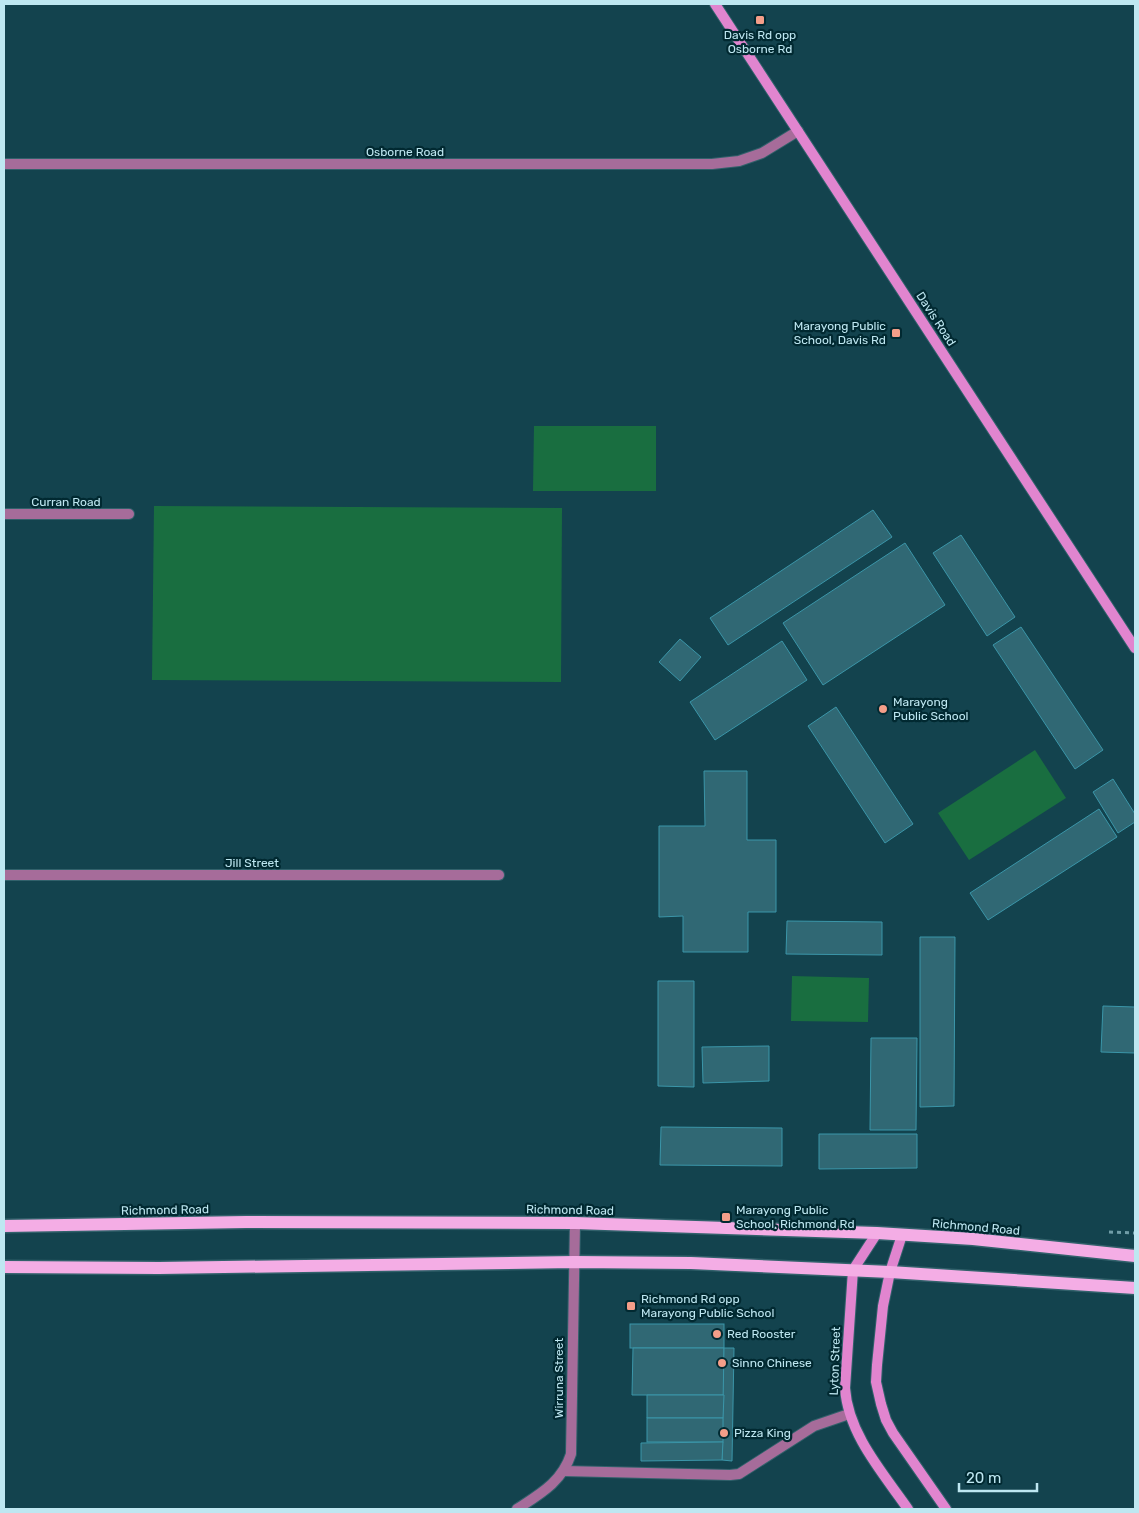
<svg xmlns="http://www.w3.org/2000/svg" width="1139" height="1513" viewBox="0 0 1139 1513" font-family="Rubik,sans-serif">
	<rect width="100%" height="100%" fill="#13434e"/>
	<!-- green -->
	<g fill="#196e40">
		<polygon points="534,426 656,426 656,491 533,491"/>
		<polygon points="154,506 562,508 561,682 152,680"/>
		<polygon points="1035,750 1066,798 969,860 938,813"/>
		<polygon points="792,976 869,978 868,1022 791,1021"/>
	</g>
	<!-- building -->
	<g fill="#306874" stroke="#3b96a9">
		<polygon points="873,510 892,537 728,645 710,618"/>
		<polygon points="961,535 1015,617 987,636 933,553"/>
		<polygon points="905,543 945,605 823,685 783,623"/>
		<polygon points="1021,627 1103,750 1075,769 993,645"/>
		<polygon points="680,639 701,657 680,681 659,662"/>
		<polygon points="782,641 807,680 715,740 690,702"/>
		<polygon points="836,707 913,824 885,843 808,726"/>
		<polygon points="704,771 747,771 747,840 776,840 776,912 748,912 748,952 683,952 683,916 659,917 659,826 705,826"/>
		<polygon points="1113,779 1135,814 1135,822 1118,833 1093,792"/>
		<polygon points="1099,809 1117,837 988,920 970,893"/>
		<polygon points="787,921 882,922 882,955 786,954"/>
		<polygon points="920,937 955,937 954,1106 920,1107"/>
		<polygon points="658,981 694,981 694,1087 658,1086"/>
		<polygon points="1103,1006 1135,1007 1135,1053 1101,1052"/>
		<polygon points="871,1038 917,1038 916,1130 870,1130"/>
		<polygon points="769,1046 769,1081 703,1083 702,1047"/>
		<polygon points="661,1127 782,1128 782,1166 660,1165"/>
		<polygon points="819,1134 917,1134 917,1168 819,1169"/>
		<rect x="630" y="1324" width="94" height="24"/>
		<polygon points="633,1348 724,1348 724,1395 632,1395"/>
		<polygon points="724,1348 734,1348 732,1461 722,1460"/>
		<polygon points="647,1395 724,1395 723,1418 647,1418"/>
		<rect x="647" y="1418" width="76" height="24"/>
		<polygon points="723,1442 722,1460 641,1461 641,1443"/>
	</g>
	<g fill="none" stroke-linecap="round" stroke-linejoin="round">
		<defs>
			<polyline id="lane" points="564,1471 730,1475 739,1474 814,1426 849,1414"/>
			<g id="street">
				<polyline points="4,164 712,164 739,161 762,153 798,131"/>
				<polyline points="4,514 129,514"/>
				<polyline points="4,875 499,875"/>
				<path d="M 517,1509 C 540,1494 562,1482 571,1454 L 575,1223"/>
			</g>
			<g id="secondary">
				<polyline points="715,4 1135,648"/>
				<path d="M 877,1233 L 853,1270 L 845,1388 C 848,1434 883,1473 908,1509"/>
				<polyline points="902,1235 890,1272 883,1306 877,1365 876,1382 881,1404 886,1420 893,1433 946,1509"/>
			</g>
			<g id="primary">
				<polyline points="4,1226 246,1222 575,1223 877,1233 973,1239 1135,1256"/>
				<polyline points="4,1267 159,1268 574,1262 691,1263 890,1272 1135,1288"/>
			</g>
		</defs>
		<!-- lane casing -->
		<use href="#lane" stroke="#32616b" stroke-width="12"/>
		<!-- street casing -->
		<use href="#street" stroke="#32616b" stroke-width="12"/>
		<!-- secondary casing -->
		<use href="#secondary" stroke="#32616b" stroke-width="12"/>
		<!-- primary casing -->
		<use href="#primary" stroke="#32616b" stroke-width="15"/>
		<!-- path -->
		<polyline stroke="#709da7" stroke-width="3" stroke-dasharray="4 4" stroke-linecap="butt" points="1109,1232 1135,1233"/>
		<!-- lane -->
		<use href="#lane" stroke="#a66c9a" stroke-width="10"/>
		<!-- street -->
		<use href="#street" stroke="#a66c9a" stroke-width="10"/>
		<!-- secondary -->
		<use href="#secondary" stroke="#e185cf" stroke-width="10"/>
		<!-- primary -->
		<use href="#primary" stroke="#f4ade5" stroke-width="12"/>
	</g>
	<!-- markers -->
	<g fill="#f49e89" stroke="#012931" stroke-width="2">
		<rect x="755" y="15" width="10" height="10" rx="2.5"/>
		<rect x="891" y="328" width="10" height="10" rx="2.5"/>
		<circle cx="883" cy="709" r="5"/>
		<rect x="721" y="1212" width="10" height="10" rx="2.5"/>
		<rect x="626" y="1301" width="10" height="10" rx="2.5"/>
		<circle cx="717" cy="1334" r="5"/>
		<circle cx="722" cy="1363" r="5"/>
		<circle cx="724" cy="1433" r="5"/>
	</g>
	<g text-anchor="middle" dominant-baseline="central" stroke-width="4.5" stroke-linejoin="round" paint-order="stroke">
		<!-- poi labels -->
		<g font-size="12" fill="#bee7f1" stroke="#012931" text-anchor="start">
			<text x="760" y="35" text-anchor="middle">Davis Rd opp<tspan x="760" dy="14">Osborne Rd</tspan></text>
			<text x="886" y="326" text-anchor="end">Marayong Public<tspan x="886" dy="14">School, Davis Rd</tspan></text>
			<text x="893" y="702">Marayong<tspan x="893" dy="14">Public School</tspan></text>
			<text x="736" y="1210">Marayong Public<tspan x="736" dy="14">School, Richmond Rd</tspan></text>
			<text x="641" y="1299">Richmond Rd opp<tspan x="641" dy="14">Marayong Public School</tspan></text>
			<text x="727" y="1334">Red Rooster</text>
			<text x="732" y="1363">Sinno Chinese</text>
			<text x="734" y="1433">Pizza King</text>
		</g>
		<!-- street labels -->
		<g font-size="12" fill="#bee7f1" stroke="#012931">
			<text x="405" y="152">Osborne Road</text>
			<text transform="translate(936 319) rotate(57)">Davis Road</text>
			<text x="66" y="502">Curran Road</text>
			<text x="252" y="863">Jill Street</text>
			<text transform="translate(165 1210) rotate(-1)">Richmond Road</text>
			<text transform="translate(570 1210) rotate(1)">Richmond Road</text>
			<text transform="translate(976 1227) rotate(5)">Richmond Road</text>
			<text transform="translate(835 1361) rotate(-88)">Lyton Street</text>
			<text transform="translate(559 1378) rotate(-90)">Wirruna Street</text>
		</g>
	</g>
	<!-- border -->
	<rect width="1139" height="1513" fill="none" stroke="#bee7f1" stroke-width="10"/>
	<!-- scale -->
	<path d="M959 1483v8h78v-8" fill="none" stroke="#bee7f1" stroke-width="2.5"/>
	<text x="966" y="1483" font-size="15" fill="#bee7f1" stroke="#012931" stroke-width="4" paint-order="stroke">20 m</text>
</svg>
